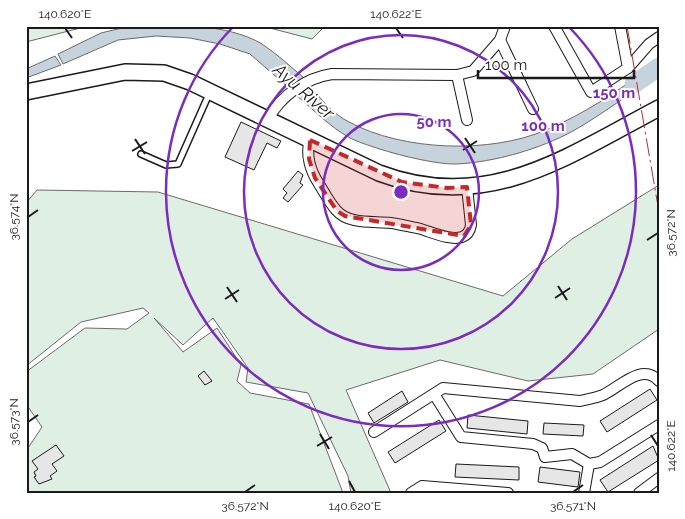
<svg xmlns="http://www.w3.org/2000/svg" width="685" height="519" viewBox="0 0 685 519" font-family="Raleway,sans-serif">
	<rect width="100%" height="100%" fill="#fff"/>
	<!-- green -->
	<g fill="#e0efe3" stroke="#6a6a6a">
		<polygon points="26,26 88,26 26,42"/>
		<polygon points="262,26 325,26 312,39"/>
		<polygon points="659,185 659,329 593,374 528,381 440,360 346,390 391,493 351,493 348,476 308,393 246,382 248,368 213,318 183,345 154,318 183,352 217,328 241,365 237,381 250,393 309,404 343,493 26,493 26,451 42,427 26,404 26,372 85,328 127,329 149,313 143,308 81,322 26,366 26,203 37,190 158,192 503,296 572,239"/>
	</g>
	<!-- water -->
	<g fill="#c6d2dc" stroke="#6a6a6a">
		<path d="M 126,27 C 166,23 227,23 262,44 C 277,54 290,66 304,78 L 289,88 L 250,54 L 220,44 L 190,38 L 156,36 L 118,40 L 63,64 L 58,54 L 101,33 Z"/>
		<polygon points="55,56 61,65 26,78 26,69"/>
		<path d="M 650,67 L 659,74 C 630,93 603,114 573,131 C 540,149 495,162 457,164 C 432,165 373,149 350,138 C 330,127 314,110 297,96 L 310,86 C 321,99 333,114 349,122 C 403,151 490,154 546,130 C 584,114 617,92 650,67 Z"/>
	</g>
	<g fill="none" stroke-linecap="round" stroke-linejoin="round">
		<!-- river -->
		<polyline stroke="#c6d2dc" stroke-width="19" points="634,84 659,67"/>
	</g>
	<!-- building -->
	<g fill="#e6e6e6" stroke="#1a1a1a">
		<polygon points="241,122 281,141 277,148 267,143 254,170 225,157"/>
		<polygon points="298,171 303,175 300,183 303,185 288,202 283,198 287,193 283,189"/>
		<polygon points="204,371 212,381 205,385 198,376"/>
		<polygon points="650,389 657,400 607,432 600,421"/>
		<polygon points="402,391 408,402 374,423 368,413"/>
		<polygon points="468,415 528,421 527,434 467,428"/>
		<polygon points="439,420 446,431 395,463 388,452"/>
		<polygon points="544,423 584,425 583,436 543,434"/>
		<polygon points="56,445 64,456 52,464 57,471 50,476 52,479 39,484 34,477 36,476 34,472 38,469 32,461"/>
		<polygon points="653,446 659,460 608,492 600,480"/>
		<polygon points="456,464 519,467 519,480 455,477"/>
		<polygon points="540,467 580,472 578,487 538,482"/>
	</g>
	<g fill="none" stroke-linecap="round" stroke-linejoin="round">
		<defs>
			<polyline id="service" points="141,154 166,165 178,164 209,94"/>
			<g id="minor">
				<polyline points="554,26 591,92 628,68 620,26"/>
				<polyline points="500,40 533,109"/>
				<polyline points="628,68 649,44 659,37"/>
				<polyline points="457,75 467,120"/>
				<path d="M 268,119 C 281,96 305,78 332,74 L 457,75 L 473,71 L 500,40 L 505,26"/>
				<path d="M 310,140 C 305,155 311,172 319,184 C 324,192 329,202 336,210 C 349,225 373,221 391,223 C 400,224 409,227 417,228 C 430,231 449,241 462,237 C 468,235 470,231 471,225 L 467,187"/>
				<polyline points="434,394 461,437 533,444 542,448 545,457 572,454 589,464 600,462 659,425"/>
				<path d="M 374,432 L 443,388 L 580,401 C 587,399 596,398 603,395 C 620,387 642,362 659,381"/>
				<polyline points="411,493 422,486 508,493"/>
				<polyline points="584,493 589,464"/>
				<polyline points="639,493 659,478"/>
			</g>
			<path id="primary" d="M 26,92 L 125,72 L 164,73 L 190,82 L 379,173 C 487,214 566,157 659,108"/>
		</defs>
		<!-- service casing -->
		<use href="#service" stroke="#1a1a1a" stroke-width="8"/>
		<!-- minor casing -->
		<use href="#minor" stroke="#1a1a1a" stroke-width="12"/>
		<!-- primary casing -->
		<use href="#primary" stroke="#1a1a1a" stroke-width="18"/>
		<!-- service -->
		<use href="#service" stroke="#fff" stroke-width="5"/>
		<!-- minor -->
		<use href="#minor" stroke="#fff" stroke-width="10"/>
		<!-- primary -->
		<use href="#primary" stroke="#fff" stroke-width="15"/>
		<!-- power -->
		<polyline stroke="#c62828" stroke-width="1" stroke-dasharray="18 4 2.5 4" stroke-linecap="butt" points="627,26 659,212"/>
	</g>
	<!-- marked area -->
	<path fill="#c62828" fill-opacity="0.2" stroke="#c62828" stroke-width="4" stroke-dasharray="10 6" stroke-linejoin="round" d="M 310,140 L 402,182 L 447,188 L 467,187 L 471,225 L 464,236 L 345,216 L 337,211 L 315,178 L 309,159 Z"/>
	<!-- ticks -->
	<path fill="none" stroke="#1a1a1a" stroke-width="2" d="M 65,28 L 72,38M 396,28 L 403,38M 465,138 L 475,153M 135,139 L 145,154M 463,150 L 477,141M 132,151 L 147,142M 28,217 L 38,210M 647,240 L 658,233M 558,286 L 567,300M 227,287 L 237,302M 555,298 L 570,288M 225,299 L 239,290M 28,422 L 38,415M 320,434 L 329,449M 651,435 L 658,446M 317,446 L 332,437M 349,481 L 355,492M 245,492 L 255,485M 573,492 L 583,485"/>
	<!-- distance rings -->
	<g fill="none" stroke="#7b2cbf" stroke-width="2.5">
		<circle cx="401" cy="192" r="78"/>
		<circle cx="401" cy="192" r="157"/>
		<path d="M569 27A235 235 0 1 1 233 27"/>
	</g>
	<g text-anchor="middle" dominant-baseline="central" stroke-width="4" stroke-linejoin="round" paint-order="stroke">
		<!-- water labels -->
		<g font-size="18" font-style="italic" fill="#1a1a1a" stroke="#fff">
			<text transform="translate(304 91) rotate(41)">Ayu River</text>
		</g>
	</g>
	<circle cx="401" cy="192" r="8" fill="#7b2cbf" stroke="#fff" stroke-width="2.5"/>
	<g font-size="15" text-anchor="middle" font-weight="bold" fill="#7b2cbf" stroke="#fff" stroke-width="4" stroke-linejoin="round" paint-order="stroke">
		<text x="614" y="98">150 m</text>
		<text x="434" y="127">50 m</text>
		<text x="543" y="131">100 m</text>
	</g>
	<!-- border -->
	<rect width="685" height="519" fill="none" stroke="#ffffff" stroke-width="55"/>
	<!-- scale -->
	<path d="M478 70v8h156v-8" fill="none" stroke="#1a1a1a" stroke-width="2.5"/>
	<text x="485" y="70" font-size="15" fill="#1a1a1a" stroke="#ffffff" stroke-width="4" paint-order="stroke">100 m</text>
	<rect x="28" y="28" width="630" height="464" fill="none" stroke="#1a1a1a" stroke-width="2"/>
	<g font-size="12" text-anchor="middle" fill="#1a1a1a">
		<text x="65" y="18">140.620°E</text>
		<text x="396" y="18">140.622°E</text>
		<text transform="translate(14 217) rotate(-90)" y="4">36.574°N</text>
		<text transform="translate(671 233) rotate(-90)" y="4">36.572°N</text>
		<text transform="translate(14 422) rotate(-90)" y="4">36.573°N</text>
		<text transform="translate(671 446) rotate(-90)" y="4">140.622°E</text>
		<text x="245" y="510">36.572°N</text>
		<text x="355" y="510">140.620°E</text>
		<text x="573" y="510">36.571°N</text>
	</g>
</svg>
